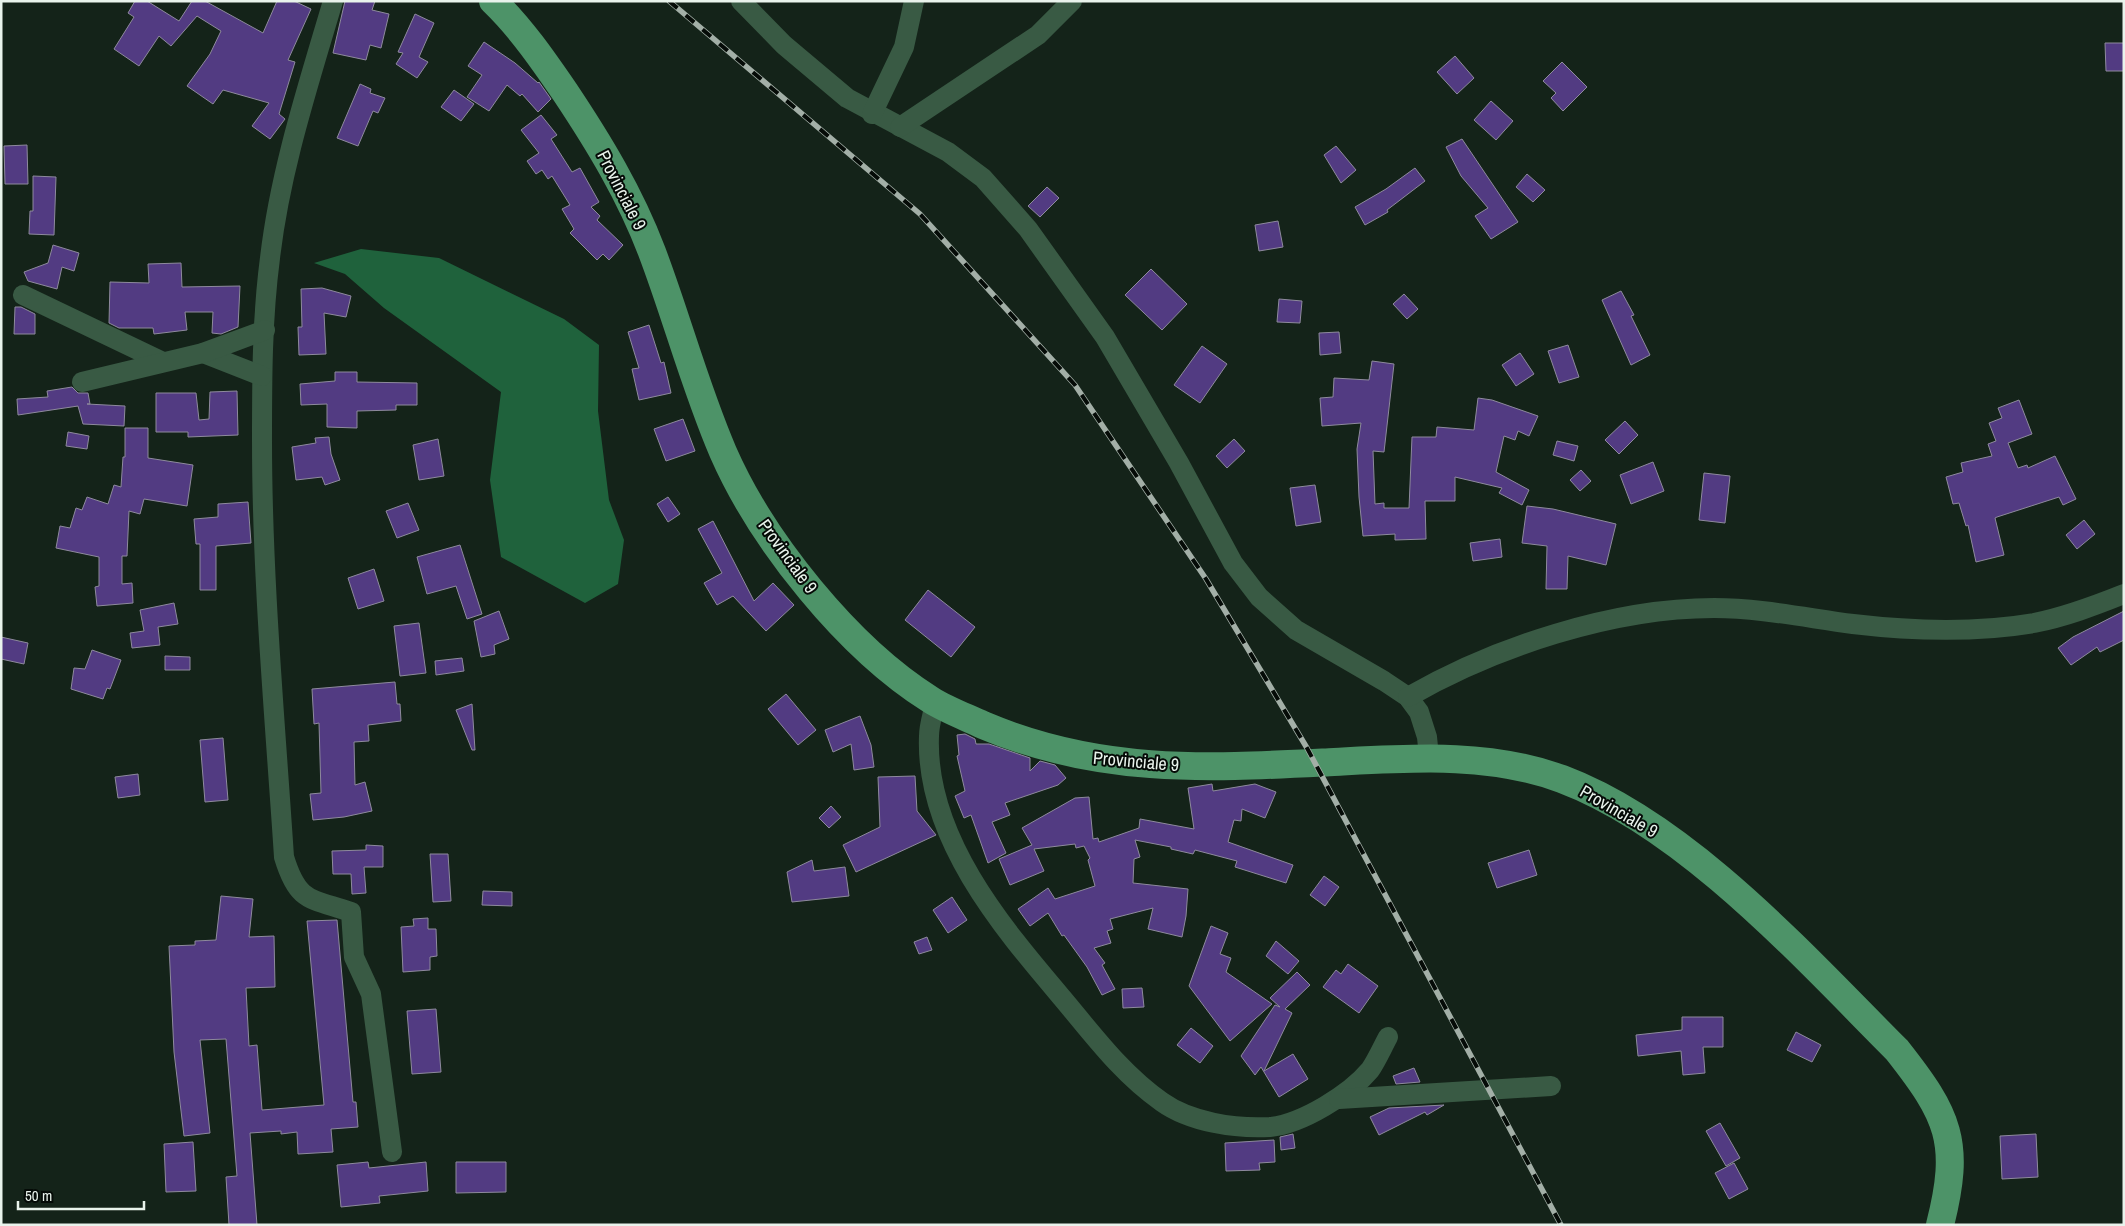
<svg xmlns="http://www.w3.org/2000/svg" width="2125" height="1226" viewBox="0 0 2125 1226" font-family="'Archivo Narrow',sans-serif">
	<rect width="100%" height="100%" fill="#142319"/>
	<!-- water -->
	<polygon fill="#1f623c" points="361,249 439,258 564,319 599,345 598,411 609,500 624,540 618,584 585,603 501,557 490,480 501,392 384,308 345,274 314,263"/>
	<!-- building -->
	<g fill="#523b82" stroke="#8e8a9d">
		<polygon points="135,1 147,1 179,21 192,1 205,1 263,33 277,1 294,1 311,9 288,60 295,62 279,114 285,119 270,139 252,126 269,103 223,90 213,104 187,86 210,54 221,31 197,16 171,46 159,36 139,66 114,49 134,17 128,13"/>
		<polygon points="345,1 375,1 372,10 389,14 381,48 370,45 366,60 333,53"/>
		<polygon points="415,14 434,23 419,57 428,62 417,78 396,64 403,53 398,52"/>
		<polygon points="484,42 515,63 538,83 539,82 551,99 538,112 522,94 520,96 507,85 489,111 467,97 482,75 468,66"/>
		<polygon points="2105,43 2124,43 2124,71 2106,71"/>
		<polygon points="1455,56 1474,78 1457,94 1437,72"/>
		<polygon points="1562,62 1587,87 1563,111 1551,98 1556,93 1543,81"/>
		<polygon points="360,84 371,89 370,93 385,98 378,113 373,111 358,146 337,138"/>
		<polygon points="454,90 474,104 461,121 441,107"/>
		<polygon points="1491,101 1513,121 1496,140 1474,120"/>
		<polygon points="541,115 557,135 551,139 572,172 580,168 599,202 591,207 600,216 597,220 623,245 609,260 603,254 597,260 570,233 574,229 562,209 570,205 552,176 548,179 542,170 536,174 527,161 539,153 521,130"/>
		<polygon points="1462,139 1518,222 1491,239 1475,216 1488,208 1461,176 1446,147"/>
		<polygon points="27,145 28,184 5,184 4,146"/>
		<polygon points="1336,146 1356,170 1341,183 1324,155"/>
		<polygon points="1415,168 1425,181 1387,210 1388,212 1365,225 1355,207 1386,189"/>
		<polygon points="1527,174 1545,190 1533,202 1516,187"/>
		<polygon points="33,176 56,177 54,235 29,234 30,211 33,211"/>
		<polygon points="1047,187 1059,198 1040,217 1028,206"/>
		<polygon points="1278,221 1283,247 1259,251 1255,225"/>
		<polygon points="53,245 79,253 74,271 62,267 57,289 28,281 24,272 48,263"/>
		<polygon points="181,263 182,287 240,286 238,327 221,334 212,333 213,312 185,312 187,330 154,334 153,328 119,328 109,323 110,282 149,283 148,264"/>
		<polygon points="1151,269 1187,304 1162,330 1125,295"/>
		<polygon points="322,288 351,296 346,317 324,313 326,354 299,355 298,327 302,327 301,289"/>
		<polygon points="1621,291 1634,315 1631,316 1650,355 1631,365 1602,300"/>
		<polygon points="1404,294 1418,309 1407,319 1393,304"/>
		<polygon points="1279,299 1302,301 1300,323 1277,322"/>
		<polygon points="15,307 21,307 35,314 35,334 14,334"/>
		<polygon points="649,325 661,363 664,362 671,393 639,400 632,369 639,368 628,332"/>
		<polygon points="1339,332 1341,353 1320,355 1319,333"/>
		<polygon points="1568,345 1579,377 1559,383 1548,351"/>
		<polygon points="1202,346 1227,364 1200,403 1174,385"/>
		<polygon points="1520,353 1534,374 1516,386 1502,365"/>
		<polygon points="1372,361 1394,364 1384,452 1373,451 1375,504 1384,503 1384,508 1409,508 1412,437 1436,437 1437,427 1474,430 1478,398 1492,400 1538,416 1529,436 1518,431 1515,440 1504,436 1496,472 1529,490 1522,505 1499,493 1502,488 1455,477 1455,501 1425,501 1426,539 1395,540 1395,534 1363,536 1359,497 1357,449 1361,423 1322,426 1320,398 1333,397 1334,378 1369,380"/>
		<polygon points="335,372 357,372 357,382 417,383 417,405 396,405 396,410 357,411 357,428 327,427 327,404 301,405 300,384 335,381"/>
		<polygon points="72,387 78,393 88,393 90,404 87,404 125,406 124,426 83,424 78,406 18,415 17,399 48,397 47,391"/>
		<polygon points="237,391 238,435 188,437 188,432 156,432 156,393 196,393 199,420 209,419 210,392"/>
		<polygon points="2019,400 2032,434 2008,443 2018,468 2027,465 2028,468 2055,456 2076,499 2063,505 2059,497 1997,517 1995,518 2004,555 1976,562 1968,525 1966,526 1959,503 1953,504 1946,477 1963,472 1961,463 1992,456 1988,444 1996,441 1989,423 2002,418 1998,408"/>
		<polygon points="683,419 695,451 666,461 654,429"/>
		<polygon points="1625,421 1638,435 1619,454 1605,440"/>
		<polygon points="125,428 148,428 148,458 193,465 187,506 144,499 140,514 129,511 127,556 122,556 122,584 132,583 133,603 97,606 95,587 99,586 99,557 56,548 60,526 70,528 76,508 82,510 87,497 108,504 114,485 121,487 123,457 125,457"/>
		<polygon points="68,432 89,436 87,449 66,446"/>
		<polygon points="329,437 331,454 340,480 325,485 322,477 296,480 292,447 316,443 315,438"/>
		<polygon points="438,439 444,476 419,480 413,445"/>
		<polygon points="1234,439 1245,451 1227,468 1216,456"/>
		<polygon points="1557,441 1578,446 1574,461 1553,455"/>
		<polygon points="1653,462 1664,491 1631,504 1620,475"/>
		<polygon points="1581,470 1591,481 1580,491 1570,480"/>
		<polygon points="1704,473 1730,476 1725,523 1699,520"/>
		<polygon points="1315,485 1321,522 1296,526 1290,488"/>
		<polygon points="668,497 680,514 668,522 657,504"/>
		<polygon points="248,502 251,543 216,546 216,590 200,590 200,544 196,544 194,519 218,517 218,504"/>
		<polygon points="408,503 419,530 397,538 386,511"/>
		<polygon points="1527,506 1553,509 1616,524 1606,565 1568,556 1567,589 1546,589 1547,546 1522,543"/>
		<polygon points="2084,520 2095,534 2077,549 2066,535"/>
		<polygon points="713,521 754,601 773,583 794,605 766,631 733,596 717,605 704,583 722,573 698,529"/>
		<polygon points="1500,539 1502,557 1473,561 1470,543"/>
		<polygon points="460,545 482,614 467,619 456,586 427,594 417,557"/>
		<polygon points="374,569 384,601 358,609 348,578"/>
		<polygon points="928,590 975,627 951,657 905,620"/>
		<polygon points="174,603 178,624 158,627 160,645 132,648 130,633 144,631 140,610"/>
		<polygon points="499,611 509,639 494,645 495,654 481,657 474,621"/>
		<polygon points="2124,611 2124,640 2100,652 2097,647 2071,665 2058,648 2073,637"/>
		<polygon points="419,623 426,673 400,676 394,626"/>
		<polygon points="1,637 28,643 24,664 1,659"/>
		<polygon points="92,650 121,660 110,689 107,688 103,699 71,689 74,668 85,669"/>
		<polygon points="165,656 190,657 190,670 165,670"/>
		<polygon points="462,658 464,671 436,675 435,661"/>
		<polygon points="395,682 397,704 400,704 401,721 368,725 369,741 354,742 355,785 365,782 372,811 344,817 313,820 310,794 321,793 319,723 314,724 312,689"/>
		<polygon points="786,694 816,730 798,745 768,709"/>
		<polygon points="472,704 475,750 472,750 456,710"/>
		<polygon points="860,716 871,745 874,767 854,770 851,744 833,752 825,730"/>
		<polygon points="965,734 975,739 976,744 989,744 1030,758 1030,771 1040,761 1055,765 1066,778 1058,785 1005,803 1010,815 992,822 1006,853 988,863 971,815 964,818 955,796 965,791 957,756 959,755 957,735"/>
		<polygon points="223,738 228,800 205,802 200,740"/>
		<polygon points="138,774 140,795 118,798 115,777"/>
		<polygon points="915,776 917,811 936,835 856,872 843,845 880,827 878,777"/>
		<polygon points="1212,784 1213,791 1255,784 1276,792 1265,818 1242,809 1241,821 1234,820 1228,842 1293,865 1286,883 1235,867 1237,861 1195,850 1193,854 1171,849 1171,847 1135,840 1140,857 1134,859 1133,883 1188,889 1186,916 1182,937 1148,929 1153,908 1110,919 1113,929 1107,931 1111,943 1094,948 1105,963 1102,965 1115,989 1102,995 1087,967 1064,935 1062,936 1048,913 1030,926 1018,909 1048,888 1055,899 1095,886 1088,860 1090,858 1084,846 1076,848 1075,844 1034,849 1044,871 1010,885 999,859 1032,845 1022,828 1075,798 1089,797 1093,839 1098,838 1099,842 1139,828 1140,819 1194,829 1188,788"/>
		<polygon points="831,806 841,817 829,828 819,818"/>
		<polygon points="366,845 383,846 383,867 364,867 366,893 352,894 351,874 333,874 332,851 366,850"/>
		<polygon points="1529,850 1537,875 1497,888 1488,863"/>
		<polygon points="430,854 448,854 451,901 433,902"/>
		<polygon points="812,860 814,871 845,867 849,896 792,902 787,872"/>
		<polygon points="1324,876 1339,887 1325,906 1310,895"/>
		<polygon points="483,891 512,892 512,906 482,905"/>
		<polygon points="221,896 253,899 249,937 274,936 275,987 246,988 249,1046 257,1045 262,1110 324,1105 307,921 337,920 353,1102 356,1102 358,1127 331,1129 333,1152 298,1154 297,1132 281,1134 281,1131 250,1133 257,1225 229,1225 226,1177 237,1176 226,1039 200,1040 210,1133 184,1136 174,1052 169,946 195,945 195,941 216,940"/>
		<polygon points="952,897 967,920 948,933 933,910"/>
		<polygon points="428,918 428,929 436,929 437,956 430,957 430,970 403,972 401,927 414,926 413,919"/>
		<polygon points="1211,926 1228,933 1220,954 1231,958 1226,972 1272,1004 1230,1041 1189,986"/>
		<polygon points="927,937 932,950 919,954 914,942"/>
		<polygon points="1276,941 1299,961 1288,974 1266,956"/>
		<polygon points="1348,964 1378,986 1359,1013 1323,987 1336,970 1341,974"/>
		<polygon points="1297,972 1310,985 1285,1009 1292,1013 1264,1071 1293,1054 1308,1079 1279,1097 1261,1067 1255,1075 1241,1056 1275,1005 1280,1007 1270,998"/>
		<polygon points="1142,988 1144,1007 1123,1008 1122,989"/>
		<polygon points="436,1009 441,1072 412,1074 407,1011"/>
		<polygon points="1682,1017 1723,1017 1723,1047 1703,1047 1705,1073 1683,1075 1681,1051 1638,1056 1636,1035 1682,1030"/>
		<polygon points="1191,1028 1213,1046 1200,1063 1177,1045"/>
		<polygon points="1796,1032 1821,1045 1812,1062 1787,1050"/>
		<polygon points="1414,1068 1420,1082 1396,1084 1393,1076"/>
		<polygon points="1444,1105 1427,1115 1425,1112 1379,1135 1370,1117 1389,1108"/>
		<polygon points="1720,1123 1740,1158 1726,1166 1706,1131"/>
		<polygon points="1293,1134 1295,1148 1281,1150 1280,1137"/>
		<polygon points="2036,1134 2038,1177 2002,1179 2000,1136"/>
		<polygon points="1274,1140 1275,1162 1259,1163 1260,1170 1226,1171 1225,1143"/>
		<polygon points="193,1142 196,1191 166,1192 164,1144"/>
		<polygon points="368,1162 369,1168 426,1162 428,1191 379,1196 380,1203 341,1207 337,1165"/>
		<polygon points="456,1162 506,1162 506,1192 456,1193"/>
		<polygon points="1734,1163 1748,1189 1729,1199 1715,1173"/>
	</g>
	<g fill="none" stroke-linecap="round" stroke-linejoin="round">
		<!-- street -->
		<g stroke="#395a44" stroke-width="20">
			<path d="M 333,1 C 308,86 280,171 270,258 C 262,319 262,380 262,441 C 262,580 275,719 284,857 C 298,903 310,898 351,912 L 354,957 L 371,994 L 392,1152"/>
			<polyline points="741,1 784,45 847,98 948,152 983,178 1028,229 1105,337 1179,463 1233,563 1259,597 1296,630 1384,681 1408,697 1419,712 1427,737 1429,757"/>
			<polyline points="872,114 904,47 914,1"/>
			<polyline points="900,127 1038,35 1072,1"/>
			<polyline points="23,295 163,362"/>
			<polyline points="203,353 262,376"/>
			<polyline points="82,382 203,353 265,330"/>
			<path d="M 1408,697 C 1495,647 1613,608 1714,608 C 1760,608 1807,618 1853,624 C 1912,631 1975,633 2034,623 C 2065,617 2094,606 2124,594"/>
			<path d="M 935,703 C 933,714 929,725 929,736 C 925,837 1002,927 1063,999 C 1094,1036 1122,1074 1162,1102 C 1190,1122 1235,1129 1270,1127 C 1302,1124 1350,1094 1370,1070 C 1377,1060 1382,1048 1388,1037"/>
			<polyline points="1339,1099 1551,1086"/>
		</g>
		<!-- primary -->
		<path stroke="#4d9368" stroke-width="28" d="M 493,1 C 521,28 543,60 565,92 C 599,143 630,194 652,252 C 677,318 695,387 723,452 C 762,541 848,648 931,700 C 947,710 966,717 983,725 C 1101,775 1209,768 1334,762 C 1411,758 1489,752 1562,779 C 1687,826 1804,957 1897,1050 C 1949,1116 1961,1142 1940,1225"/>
		<defs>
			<polyline id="rail" points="669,1 920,214 1075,385 1206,579 1307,748 1561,1225"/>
		</defs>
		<!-- rail casing -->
		<use href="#rail" stroke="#a3afa7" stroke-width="5.5"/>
		<!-- rail -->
		<use href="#rail" stroke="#050b07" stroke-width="4" stroke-dasharray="11" stroke-linecap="butt"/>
	</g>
	<g text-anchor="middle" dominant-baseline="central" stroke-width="4" stroke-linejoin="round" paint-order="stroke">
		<!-- street labels -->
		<g font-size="18" fill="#e9f3ec" stroke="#050b07">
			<text transform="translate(622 190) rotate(63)">Provinciale 9</text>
			<text transform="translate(788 556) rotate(54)">Provinciale 9</text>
			<text transform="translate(1136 761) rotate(5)">Provinciale 9</text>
			<text transform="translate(1619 811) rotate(30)">Provinciale 9</text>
		</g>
	</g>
	<!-- border -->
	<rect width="2125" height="1226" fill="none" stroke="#e9f3ec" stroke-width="5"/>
	<!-- scale -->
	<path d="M18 1201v8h126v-8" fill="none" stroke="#e9f3ec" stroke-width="2.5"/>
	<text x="25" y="1201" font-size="15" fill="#e9f3ec" stroke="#050b07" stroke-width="4" paint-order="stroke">50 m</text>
</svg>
